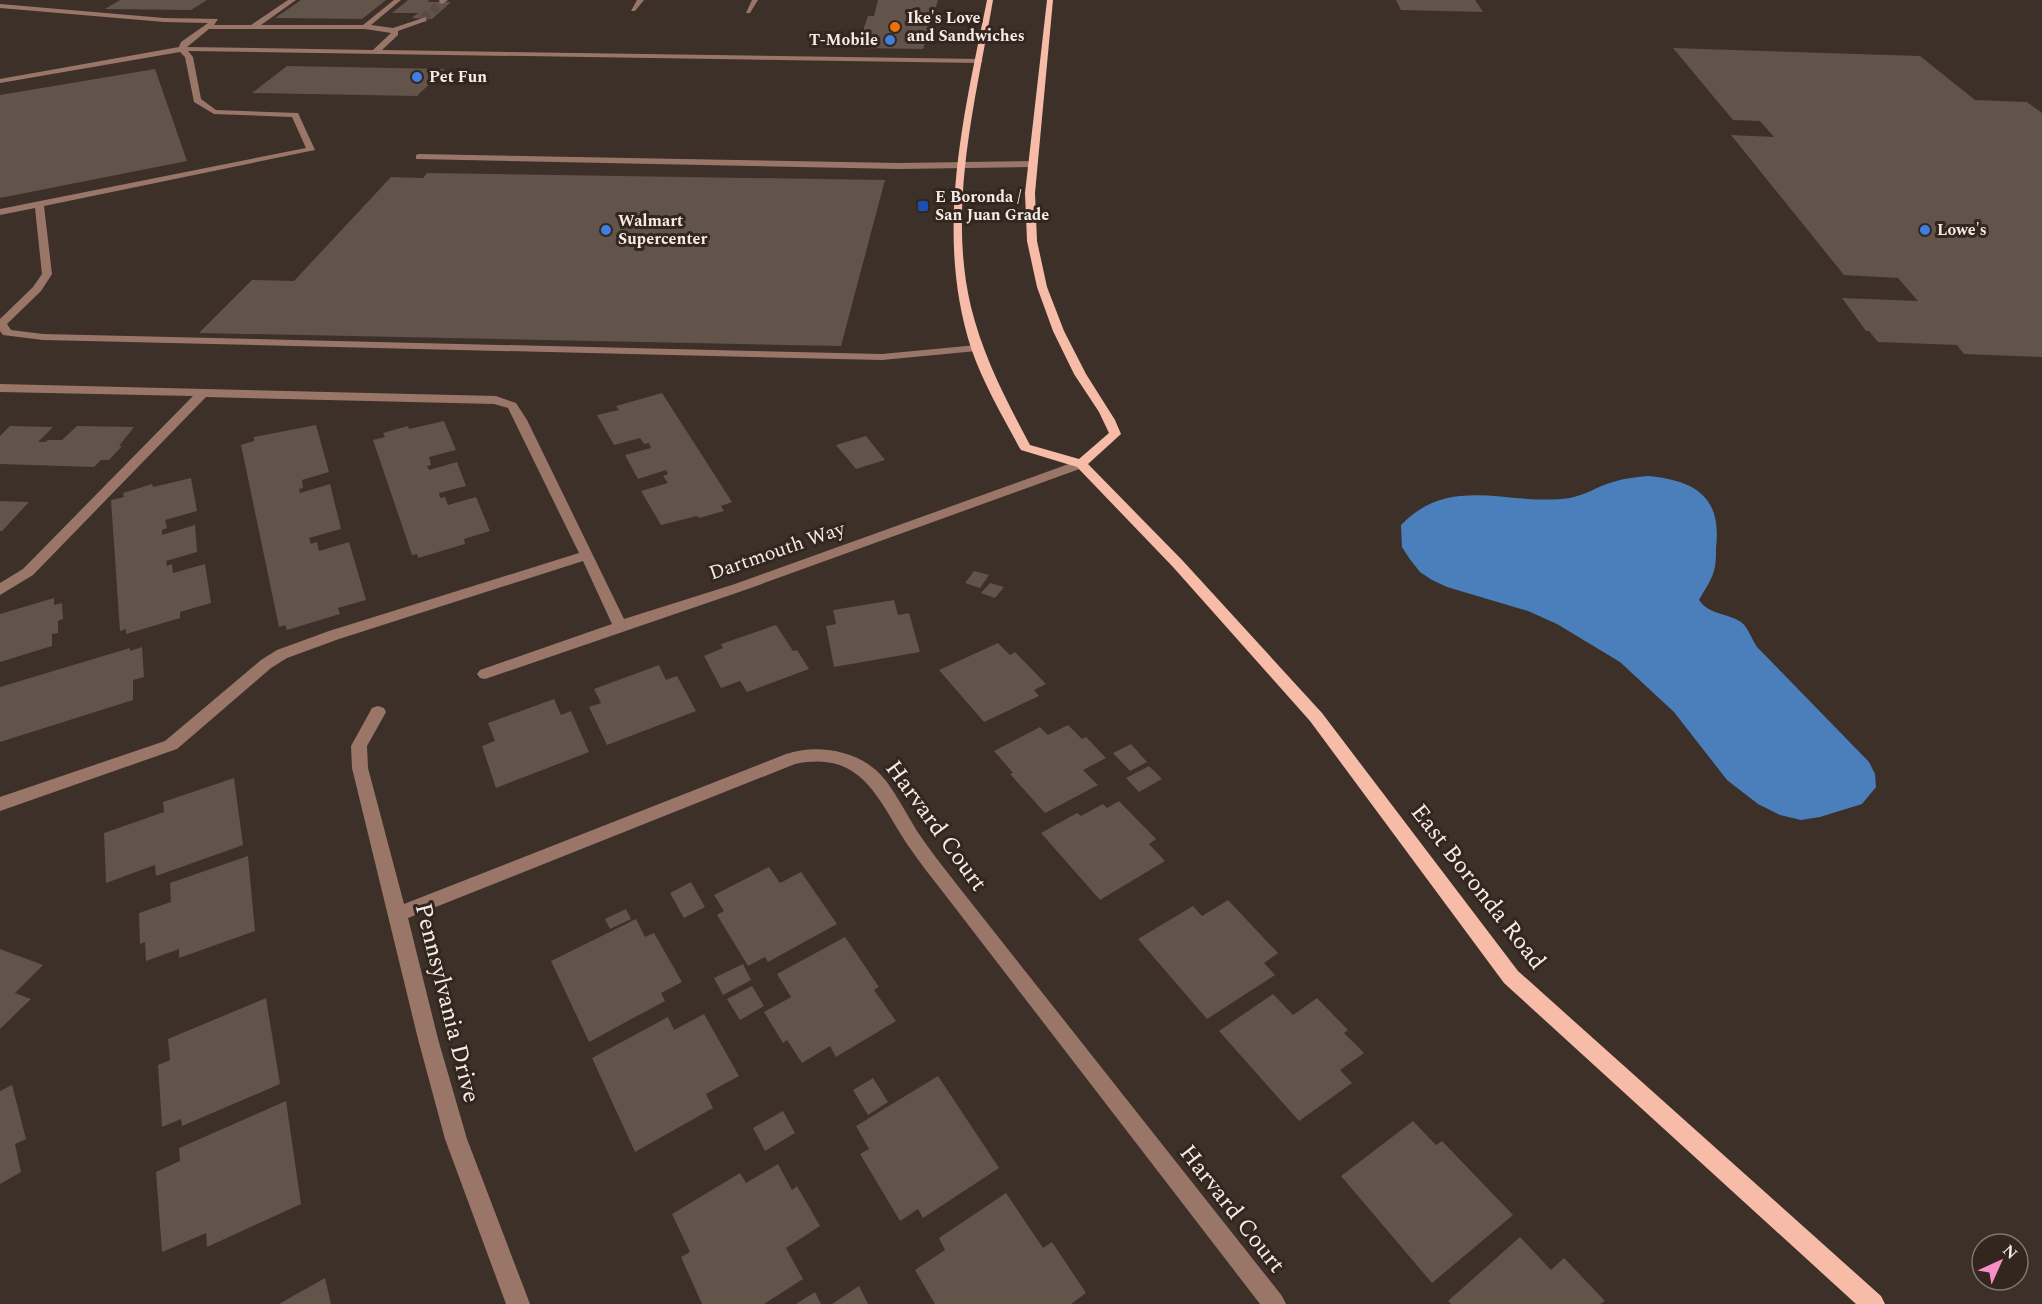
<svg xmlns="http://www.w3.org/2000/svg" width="2042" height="1304" viewBox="0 0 2042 1304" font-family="Spectral,serif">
	<rect width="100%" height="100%" fill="#3d3029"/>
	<!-- water -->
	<path fill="#4b7fbb" d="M 1649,476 C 1696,481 1722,497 1716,548 C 1716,555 1716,564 1714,571 C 1711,581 1704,591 1699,600 C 1709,615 1728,613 1741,622 C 1748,627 1752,640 1757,647 L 1869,762 L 1875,774 L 1876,787 L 1862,804 L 1820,817 L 1801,820 L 1780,815 L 1758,804 L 1727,780 L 1674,712 L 1620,662 L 1557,624 L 1528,611 L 1447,587 L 1432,580 L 1420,572 L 1409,558 L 1402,547 L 1401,525 C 1451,473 1509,507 1570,498 C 1586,495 1598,486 1613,482 C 1625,478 1637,477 1649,476 Z"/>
	<!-- building -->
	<g fill="#62534b">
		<polygon points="120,0 207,0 191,10 105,9"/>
		<polygon points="301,0 386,0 362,19 275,18"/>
		<polygon points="408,0 430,0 427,2 451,2 432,19 412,18 418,13 392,13"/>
		<polygon points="878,0 938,0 923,49 857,48 868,16 874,16"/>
		<polygon points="1396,0 1475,0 1483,12 1401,10"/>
		<polygon points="1673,48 1920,56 1975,100 2027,102 2042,113 2042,357 1964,354 1957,345 1878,342 1869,331 1866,331 1842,298 1918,301 1898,278 1844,275 1731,135 1774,137 1760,121 1733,120"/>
		<polygon points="287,66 445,69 417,96 252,93"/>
		<polygon points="155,69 187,161 0,198 0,95"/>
		<polygon points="427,173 885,180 841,346 199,333 252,280 294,281 391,177 423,178"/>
		<polygon points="662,393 732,502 721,506 724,511 699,518 697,516 661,525 641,491 668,483 663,476 668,474 666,470 638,479 625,455 651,448 649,443 644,444 640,438 614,445 597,415 619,410 616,406"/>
		<polygon points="444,421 456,450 429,457 431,465 427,466 429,470 457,462 466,486 439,493 440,498 445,497 448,505 476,497 490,531 464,539 465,544 418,558 417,554 412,555 373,440 385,437 383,433 408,426 409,429"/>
		<polygon points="316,425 329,472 302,480 303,488 299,489 300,493 330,484 341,529 309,538 311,544 317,542 319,551 349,542 366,600 338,608 340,614 287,630 285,625 279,627 241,445 254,441 254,437"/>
		<polygon points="10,426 53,427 38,442 45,442 48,440 62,440 77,426 134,427 119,446 122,446 109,460 101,460 94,467 0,464 0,436"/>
		<polygon points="866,436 885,460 856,469 836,445"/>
		<polygon points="191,478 197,511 165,520 167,528 162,530 162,535 195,525 197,552 166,561 167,566 172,564 173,573 205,564 211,603 180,612 180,618 126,634 126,629 120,631 111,500 124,497 123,493 152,484 153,487"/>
		<polygon points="0,501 29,502 2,531 0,531"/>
		<polygon points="974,571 989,575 980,588 965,583"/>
		<polygon points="990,583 1004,587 995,598 981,593"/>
		<polygon points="54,598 54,605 62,603 63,619 58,621 58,633 52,634 52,646 0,662 0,614"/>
		<polygon points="894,600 898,615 909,613 920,652 834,667 826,626 836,624 833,610"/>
		<polygon points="776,625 793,651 797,650 809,669 747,692 740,681 721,688 704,656 723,648 721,644"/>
		<polygon points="998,643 1010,655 1015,652 1046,684 1034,690 1039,696 984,722 939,670"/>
		<polygon points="142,647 144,677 133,680 133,700 0,742 0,687 130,648 130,651"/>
		<polygon points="659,665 666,680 677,676 696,711 607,745 589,707 601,703 594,689"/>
		<polygon points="554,699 561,715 571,711 589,752 496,788 482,746 495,741 488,723"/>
		<polygon points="1068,725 1082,739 1086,737 1106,758 1083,770 1098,785 1045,813 1010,774 1013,773 994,751 1040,727 1048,735"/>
		<polygon points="1131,744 1147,762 1130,771 1113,753"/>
		<polygon points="1149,766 1162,779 1139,792 1126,778"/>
		<polygon points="234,778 243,845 156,876 155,865 106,883 104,833 164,812 163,802"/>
		<polygon points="1119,801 1156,839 1149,844 1165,861 1100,900 1041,833 1077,813 1081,816 1103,804 1107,808"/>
		<polygon points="248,856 255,931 179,958 179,949 146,961 145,942 140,944 139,913 171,902 170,883"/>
		<polygon points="769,867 780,883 801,872 837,924 768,962 765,957 748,966 717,915 724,911 714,895"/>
		<polygon points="691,882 705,907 684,918 670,893"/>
		<polygon points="1228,900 1278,953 1264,963 1275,975 1207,1019 1138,939 1193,906 1202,916"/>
		<polygon points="626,909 631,919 610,929 605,919"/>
		<polygon points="636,919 645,937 654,933 682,982 661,993 665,1001 589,1042 551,961"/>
		<polygon points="845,937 879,987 874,990 896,1021 836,1057 830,1046 802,1063 787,1040 783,1043 764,1012 791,997 777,974"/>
		<polygon points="0,949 43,965 15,993 31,999 0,1029"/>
		<polygon points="743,964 751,980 723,995 714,978"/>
		<polygon points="752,986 764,1006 740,1020 727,999"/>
		<polygon points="1273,994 1293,1015 1317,998 1348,1030 1344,1033 1364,1053 1340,1070 1352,1083 1299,1121 1219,1031"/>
		<polygon points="266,998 280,1084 182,1126 181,1119 162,1127 158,1065 170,1060 168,1039"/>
		<polygon points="704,1014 739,1076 706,1094 713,1108 635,1152 592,1058 668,1017 674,1030"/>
		<polygon points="938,1076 999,1168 923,1218 918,1209 900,1221 860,1154 869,1149 856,1126"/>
		<polygon points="873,1078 888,1102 868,1115 853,1090"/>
		<polygon points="12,1085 26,1139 15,1144 21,1172 0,1184 0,1091"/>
		<polygon points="286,1101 301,1204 207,1247 206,1233 162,1252 156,1172 180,1161 179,1148"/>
		<polygon points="783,1111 795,1133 765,1151 753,1128"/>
		<polygon points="1413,1121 1436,1145 1442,1141 1513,1215 1432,1283 1341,1176"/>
		<polygon points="778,1164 792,1190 797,1186 820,1226 786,1248 803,1279 764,1304 702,1304 681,1257 690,1252 672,1214 740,1173 746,1183"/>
		<polygon points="1006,1193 1043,1248 1052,1242 1086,1293 1071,1304 935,1304 915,1270 945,1250 939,1238"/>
		<polygon points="1520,1237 1551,1270 1564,1258 1605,1301 1600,1304 1451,1304 1448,1301"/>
		<polygon points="325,1278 331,1304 279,1304"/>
		<polygon points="859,1286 868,1304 832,1304"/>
		<polygon points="815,1292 821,1304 796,1304"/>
	</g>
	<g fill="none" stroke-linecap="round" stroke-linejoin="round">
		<!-- minor-tunnel -->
		<polyline stroke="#594c46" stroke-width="8" stroke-dasharray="8 4" stroke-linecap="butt" points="423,19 442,2"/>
		<!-- minor -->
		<g fill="#9a7669" fill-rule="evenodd">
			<path d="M 288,0 L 296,0 L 261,25 L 363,25 L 394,0 L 401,0 L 371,25 L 393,28 L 426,17 L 426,21 L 398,31 L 398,35 L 382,50 L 979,59 L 983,61 L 979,63 L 188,51 L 193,57 L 201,99 L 216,110 L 298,113 L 315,150 L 44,206 L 52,274 L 41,291 L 7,324 L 11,330 L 43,334 L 882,354 L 977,345 L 983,348 L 977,351 L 882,360 L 43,340 L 3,335 L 0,331 L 0,319 L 33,287 L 42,274 L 35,208 L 0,215 L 0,209 L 306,148 L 292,117 L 214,114 L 194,102 L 185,57 L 180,52 L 0,83 L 0,79 L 179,47 L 181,42 L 208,23 L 164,22 L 0,8 L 0,4 L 164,18 L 218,19 L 214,25 L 251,25 ZM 209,29 L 365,29 L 391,33 L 373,50 L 187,47 Z"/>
			<polygon points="440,0 448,0 442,4 439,2"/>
			<polygon points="637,0 644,0 635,11 631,11"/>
			<polygon points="752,0 758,0 750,13 746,13"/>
			<polygon points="419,154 899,163 1033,161 1037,164 1033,167 899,169 416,159 416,155"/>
			<polygon points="0,384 496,396 516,403 527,420 624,619 735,584 1077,461 1081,460 1087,464 1085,467 745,590 485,679 480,678 477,674 480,670 612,624 583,561 339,639 287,658 271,668 177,749 0,811 0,797 165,741 261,660 277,650 329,631 579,553 508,408 494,404 206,397 33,575 0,595 0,583 23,569 193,396 0,392"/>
			<path d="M 378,706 L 384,708 L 386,712 L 367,746 L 368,768 L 404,904 L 786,754 C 816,744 855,750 878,772 C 892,785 908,817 919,834 C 931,852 945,869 958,886 L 1282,1296 L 1286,1304 L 1260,1304 L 946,896 C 933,879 919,862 907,844 C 877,798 862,750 795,764 L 408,918 L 438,1039 L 467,1139 L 530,1304 L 506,1304 L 445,1139 L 418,1039 L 352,768 L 351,746 L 372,708 Z"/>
		</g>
		<!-- major -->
		<path fill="#f6bca7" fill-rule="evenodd" d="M 987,0 L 993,0 C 976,99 947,207 971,307 C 983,356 1006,400 1030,445 L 1079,459 L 1109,433 L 1099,412 L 1074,374 L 1053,331 L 1037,287 L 1027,241 L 1025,193 L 1047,0 L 1053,0 L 1035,193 L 1037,241 L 1047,287 L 1064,331 L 1086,374 L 1115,420 L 1121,434 L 1088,464 L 1183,561 L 1322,713 L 1518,971 L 1881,1296 L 1885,1304 L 1856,1304 L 1504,983 L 1310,721 L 1173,567 L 1077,467 L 1021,450 L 1019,447 C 1002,415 983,383 971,348 C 934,233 964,115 987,0 Z"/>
	</g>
	<!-- markers -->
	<circle fill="#e8710a" stroke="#33261f" stroke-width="2" cx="895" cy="27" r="6"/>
	<g fill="#3f7fe0" stroke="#33261f" stroke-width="2">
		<circle cx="890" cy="40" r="6"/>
		<circle cx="417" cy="77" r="6"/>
		<circle cx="606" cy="230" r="6"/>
		<circle cx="1925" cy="230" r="6"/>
	</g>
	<rect fill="#1a4fb4" stroke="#33261f" stroke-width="2" x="917" y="200" width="12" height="12" rx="3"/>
	<g text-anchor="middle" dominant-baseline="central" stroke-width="6" stroke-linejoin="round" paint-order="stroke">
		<!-- far-poi labels -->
		<g font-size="16" font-weight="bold" fill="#f5ece7" stroke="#33261f" text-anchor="start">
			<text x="907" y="18">Ike's Love<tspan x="907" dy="18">and Sandwiches</tspan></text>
			<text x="878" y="40" text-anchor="end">T-Mobile</text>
			<text x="429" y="77">Pet Fun</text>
			<text x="935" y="197">E Boronda /<tspan x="935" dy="18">San Juan Grade</tspan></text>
			<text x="618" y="221">Walmart<tspan x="618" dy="18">Supercenter</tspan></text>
			<text x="1937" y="230">Lowe's</text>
		</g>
		<!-- street labels -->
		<g font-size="20" fill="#f5ece7" stroke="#33261f">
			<text transform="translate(777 551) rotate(-19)">Dartmouth Way</text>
		</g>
		<!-- near-street labels -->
		<g font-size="24" fill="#f5ece7" stroke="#33261f">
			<text transform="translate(936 826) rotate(54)">Harvard Court</text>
			<text transform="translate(1478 887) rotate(52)">East Boronda Road</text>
			<text transform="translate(447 1003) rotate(76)">Pennsylvania Drive</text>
			<text transform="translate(1232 1209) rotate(52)">Harvard Court</text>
		</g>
	</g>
	<!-- north arrow -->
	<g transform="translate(2000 1262) rotate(45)"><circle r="28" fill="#33261f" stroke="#81756f" stroke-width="1.5"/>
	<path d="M0-4.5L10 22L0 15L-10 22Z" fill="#fa8fc8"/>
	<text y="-9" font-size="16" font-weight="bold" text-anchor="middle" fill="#f5ece7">N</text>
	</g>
</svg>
